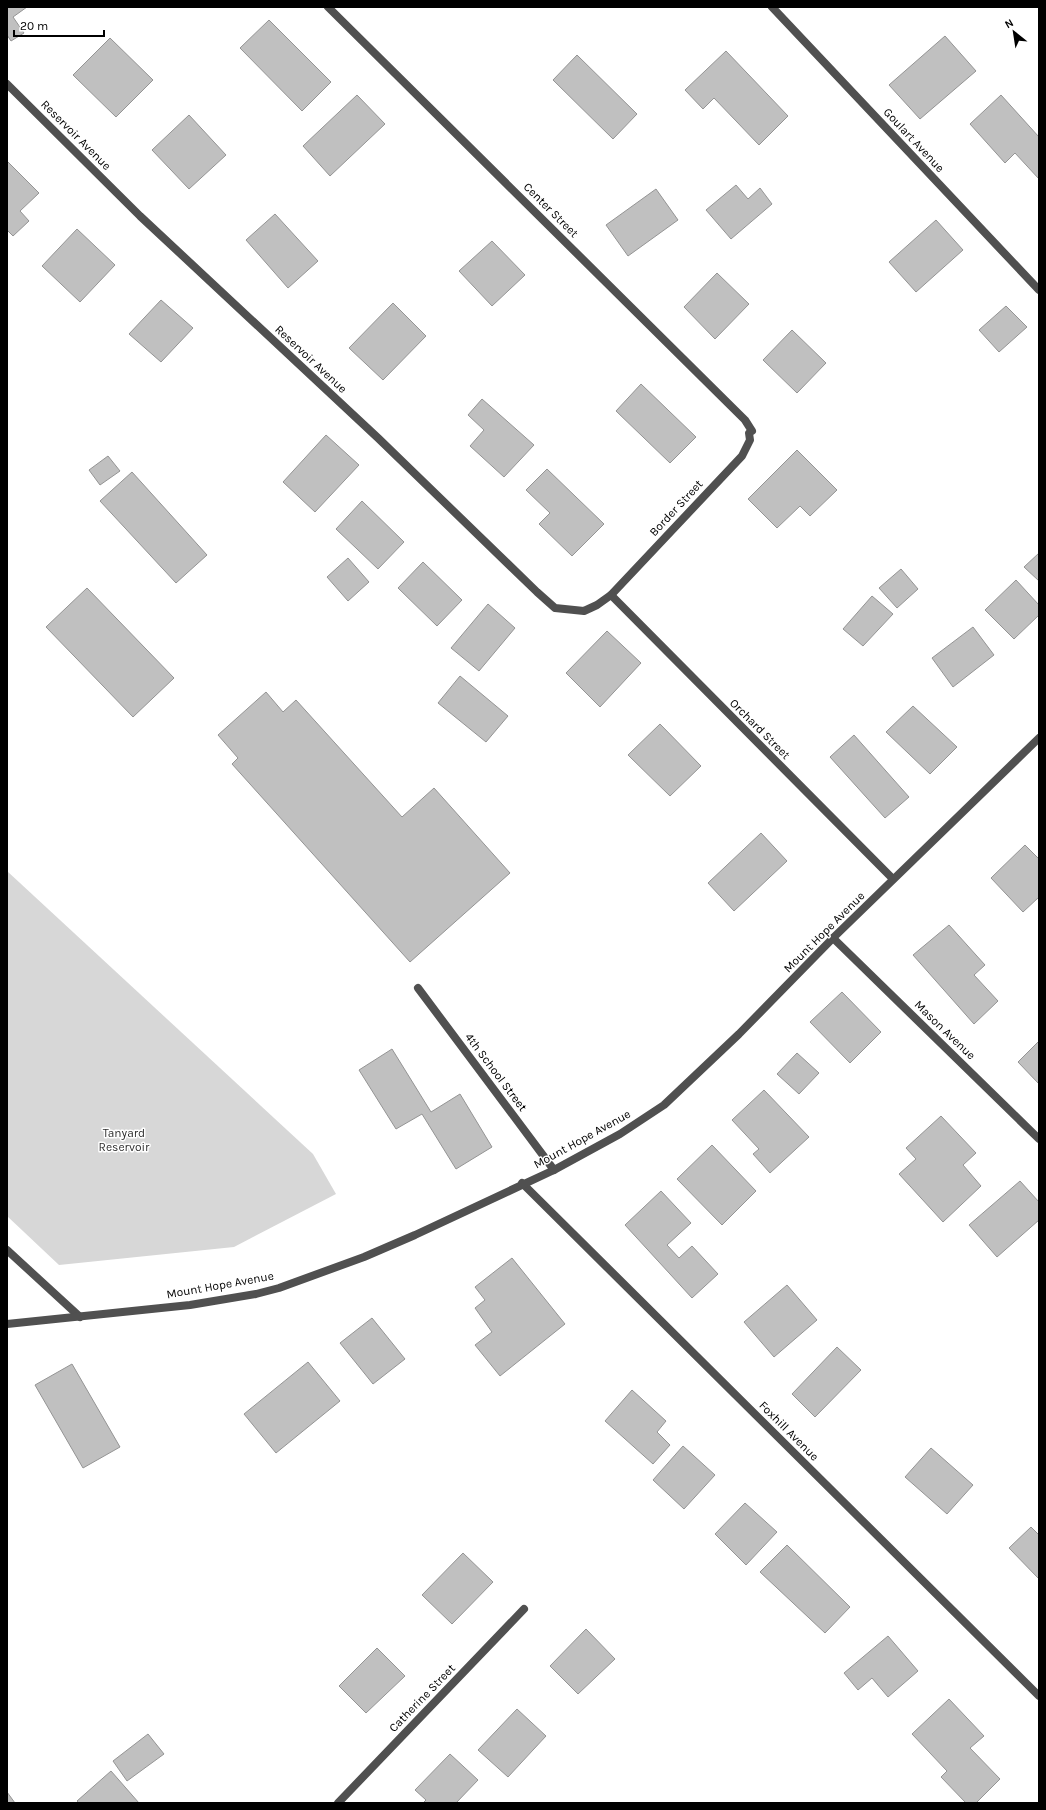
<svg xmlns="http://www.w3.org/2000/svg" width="1046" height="1810" viewBox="0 0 1046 1810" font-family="Karla,sans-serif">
	<rect width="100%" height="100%" fill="#fff"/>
	<!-- green -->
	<polygon fill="#d7d7d7" points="7,871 313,1154 336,1194 234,1247 59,1265 7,1216"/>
	<!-- building -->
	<g fill="#c0c0c0" stroke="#949494">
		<polygon points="7,7 27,7 13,17 24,33 11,41 7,35"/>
		<polygon points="269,20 331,82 302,111 240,48"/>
		<polygon points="945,36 976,71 920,119 889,85"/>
		<polygon points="110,38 153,80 116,117 73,75"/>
		<polygon points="726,51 788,116 759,145 714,98 703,109 685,90"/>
		<polygon points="577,55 637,114 613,139 553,80"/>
		<polygon points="357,95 385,124 330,176 303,146"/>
		<polygon points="1001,95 1039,137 1039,179 1015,153 1005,163 970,124"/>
		<polygon points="189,115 226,155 189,189 152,150"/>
		<polygon points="7,161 39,193 20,211 29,221 13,236 7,230"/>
		<polygon points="736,185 748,199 760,188 772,204 731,239 706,210"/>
		<polygon points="656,189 678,220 628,256 606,225"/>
		<polygon points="275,214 318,261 288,288 246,240"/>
		<polygon points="936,220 963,250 916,292 889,262"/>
		<polygon points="77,229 115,265 80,302 42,266"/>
		<polygon points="492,241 525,275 492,306 459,271"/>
		<polygon points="717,273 749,304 715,339 684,307"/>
		<polygon points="161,300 193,328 161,362 129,334"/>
		<polygon points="393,303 426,336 383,380 349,348"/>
		<polygon points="1006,306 1027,327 999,352 979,330"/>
		<polygon points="792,330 826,363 797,393 763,360"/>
		<polygon points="641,384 696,437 670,463 616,411"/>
		<polygon points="482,399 534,445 504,477 470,446 484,430 468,415"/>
		<polygon points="326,435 359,465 315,512 283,482"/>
		<polygon points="797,450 837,490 810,516 800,506 777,528 748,499"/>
		<polygon points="108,456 120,471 100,485 89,470"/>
		<polygon points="547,469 604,524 572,556 539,524 550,513 526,490"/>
		<polygon points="132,472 207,555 176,583 100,501"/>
		<polygon points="362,501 404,542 378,569 336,529"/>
		<polygon points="1039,553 1039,581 1024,567"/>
		<polygon points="348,558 369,582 348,601 327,577"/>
		<polygon points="423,562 462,600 437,626 398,588"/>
		<polygon points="901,569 918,589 897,608 879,588"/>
		<polygon points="1016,580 1039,605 1039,615 1014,639 985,610"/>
		<polygon points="87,588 174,678 133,717 46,627"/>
		<polygon points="872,596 893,614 863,646 843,629"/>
		<polygon points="488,604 515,628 479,671 451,648"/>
		<polygon points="973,627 994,655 953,687 932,658"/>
		<polygon points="607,631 641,663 600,707 566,673"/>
		<polygon points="460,676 508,716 486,742 438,703"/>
		<polygon points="266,692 283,712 296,700 402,817 434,788 510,873 410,962 232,764 238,758 218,735"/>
		<polygon points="913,706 957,747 930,774 886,732"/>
		<polygon points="660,724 701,766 670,796 628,755"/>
		<polygon points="854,735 909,797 885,818 830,757"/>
		<polygon points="761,833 787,861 734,911 708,883"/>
		<polygon points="1025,845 1039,859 1039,897 1023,912 991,878"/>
		<polygon points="949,925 985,965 974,975 998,1001 974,1024 913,955"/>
		<polygon points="842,992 881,1032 850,1063 810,1022"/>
		<polygon points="1039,1041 1039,1084 1018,1062"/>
		<polygon points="392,1049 431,1112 460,1094 492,1147 456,1169 422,1114 396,1129 359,1070"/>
		<polygon points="797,1053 819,1073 799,1094 777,1074"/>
		<polygon points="764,1090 809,1137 770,1173 753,1154 759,1149 732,1120"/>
		<polygon points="941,1116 976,1153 963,1165 981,1186 943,1222 899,1174 916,1159 906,1148"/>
		<polygon points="712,1145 756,1191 722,1225 677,1179"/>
		<polygon points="1020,1181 1039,1202 1039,1220 997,1257 969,1225"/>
		<polygon points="661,1191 691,1223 667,1245 679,1258 692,1246 718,1274 692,1298 625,1225"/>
		<polygon points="512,1258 565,1324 500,1376 475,1345 492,1332 475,1308 485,1300 475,1287"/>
		<polygon points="787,1285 817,1320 774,1357 744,1322"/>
		<polygon points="372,1318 405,1359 373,1384 340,1343"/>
		<polygon points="837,1347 861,1370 815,1417 792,1394"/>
		<polygon points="308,1362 340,1401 276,1453 244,1414"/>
		<polygon points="72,1364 120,1447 83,1468 35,1385"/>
		<polygon points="632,1390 666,1421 657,1432 670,1445 653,1464 605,1421"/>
		<polygon points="683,1446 715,1475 684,1509 653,1480"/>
		<polygon points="931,1448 973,1485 947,1514 905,1477"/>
		<polygon points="745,1503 777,1532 746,1565 715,1534"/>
		<polygon points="1031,1527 1039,1535 1039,1579 1009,1548"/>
		<polygon points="787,1545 850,1607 825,1633 760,1572"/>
		<polygon points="463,1553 493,1582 452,1624 422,1595"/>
		<polygon points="586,1629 615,1659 578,1694 550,1666"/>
		<polygon points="888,1636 918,1671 888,1697 872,1678 858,1690 844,1673"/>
		<polygon points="377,1648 405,1676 366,1713 339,1686"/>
		<polygon points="949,1699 984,1736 970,1748 1000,1779 976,1803 966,1803 941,1777 947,1771 912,1734"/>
		<polygon points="517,1709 546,1736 508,1777 478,1750"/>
		<polygon points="148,1734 164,1754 127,1781 113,1761"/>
		<polygon points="450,1754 478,1780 456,1803 423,1803 426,1800 415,1790"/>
		<polygon points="111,1771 139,1803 79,1803 77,1801"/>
		<polygon points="7,1792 15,1803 7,1803"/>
	</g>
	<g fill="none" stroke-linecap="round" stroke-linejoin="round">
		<!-- minor -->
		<g stroke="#505050" stroke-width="8">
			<polyline points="772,7 1039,290"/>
			<polyline points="7,84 140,216 378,438 537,592 555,608 584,611 597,605 611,595 742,456 750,440 749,433 752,431 745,420 328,7"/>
			<polyline points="611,595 893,879"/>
			<polyline points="833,938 1039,1139"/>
			<polyline points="418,988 554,1170"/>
			<polyline points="522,1183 1039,1696"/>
			<polyline points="7,1250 80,1317"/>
			<polyline points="338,1803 524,1609"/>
		</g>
		<!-- tertiary -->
		<polyline stroke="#505050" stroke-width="8" points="7,1324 190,1305 256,1294 279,1288 364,1257 415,1235 554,1170 620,1134 664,1105 739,1034 833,938 1039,738"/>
	</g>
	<g text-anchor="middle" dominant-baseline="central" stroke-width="3" stroke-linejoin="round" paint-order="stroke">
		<!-- street labels -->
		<g font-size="12" fill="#000" stroke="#fff">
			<text transform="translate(76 135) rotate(45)">Reservoir Avenue</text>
			<text transform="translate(914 140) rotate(47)">Goulart Avenue</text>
			<text transform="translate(551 210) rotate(45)">Center Street</text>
			<text transform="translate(311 359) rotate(43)">Reservoir Avenue</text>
			<text transform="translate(676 508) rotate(-47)">Border Street</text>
			<text transform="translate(760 729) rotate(45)">Orchard Street</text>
			<text transform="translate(824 932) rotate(-45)">Mount Hope Avenue</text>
			<text transform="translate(945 1030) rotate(44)">Mason Avenue</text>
			<text transform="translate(496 1072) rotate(53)">4th School Street</text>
			<text transform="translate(582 1139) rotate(-29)">Mount Hope Avenue</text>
			<text transform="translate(220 1285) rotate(-10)">Mount Hope Avenue</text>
			<text transform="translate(789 1431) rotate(45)">Foxhill Avenue</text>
			<text transform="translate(422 1698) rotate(-46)">Catherine Street</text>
		</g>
		<!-- park labels -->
		<g font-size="12" fill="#2e2e2e" stroke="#fff">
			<text x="124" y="1133">Tanyard<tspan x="124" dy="14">Reservoir</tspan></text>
		</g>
	</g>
	<!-- border -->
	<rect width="1046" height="1810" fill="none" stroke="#000000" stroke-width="16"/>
	<!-- north arrow -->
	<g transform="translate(1014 32) rotate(330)" stroke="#ffffff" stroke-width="3" paint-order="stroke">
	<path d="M0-3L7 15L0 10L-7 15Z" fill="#000000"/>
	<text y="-6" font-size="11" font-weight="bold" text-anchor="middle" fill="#000000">N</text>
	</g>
	<!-- scale -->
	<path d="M14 30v6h90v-6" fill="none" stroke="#000000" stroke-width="2"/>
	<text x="20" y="30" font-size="12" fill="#000000" stroke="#ffffff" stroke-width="3" paint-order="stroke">20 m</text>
</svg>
